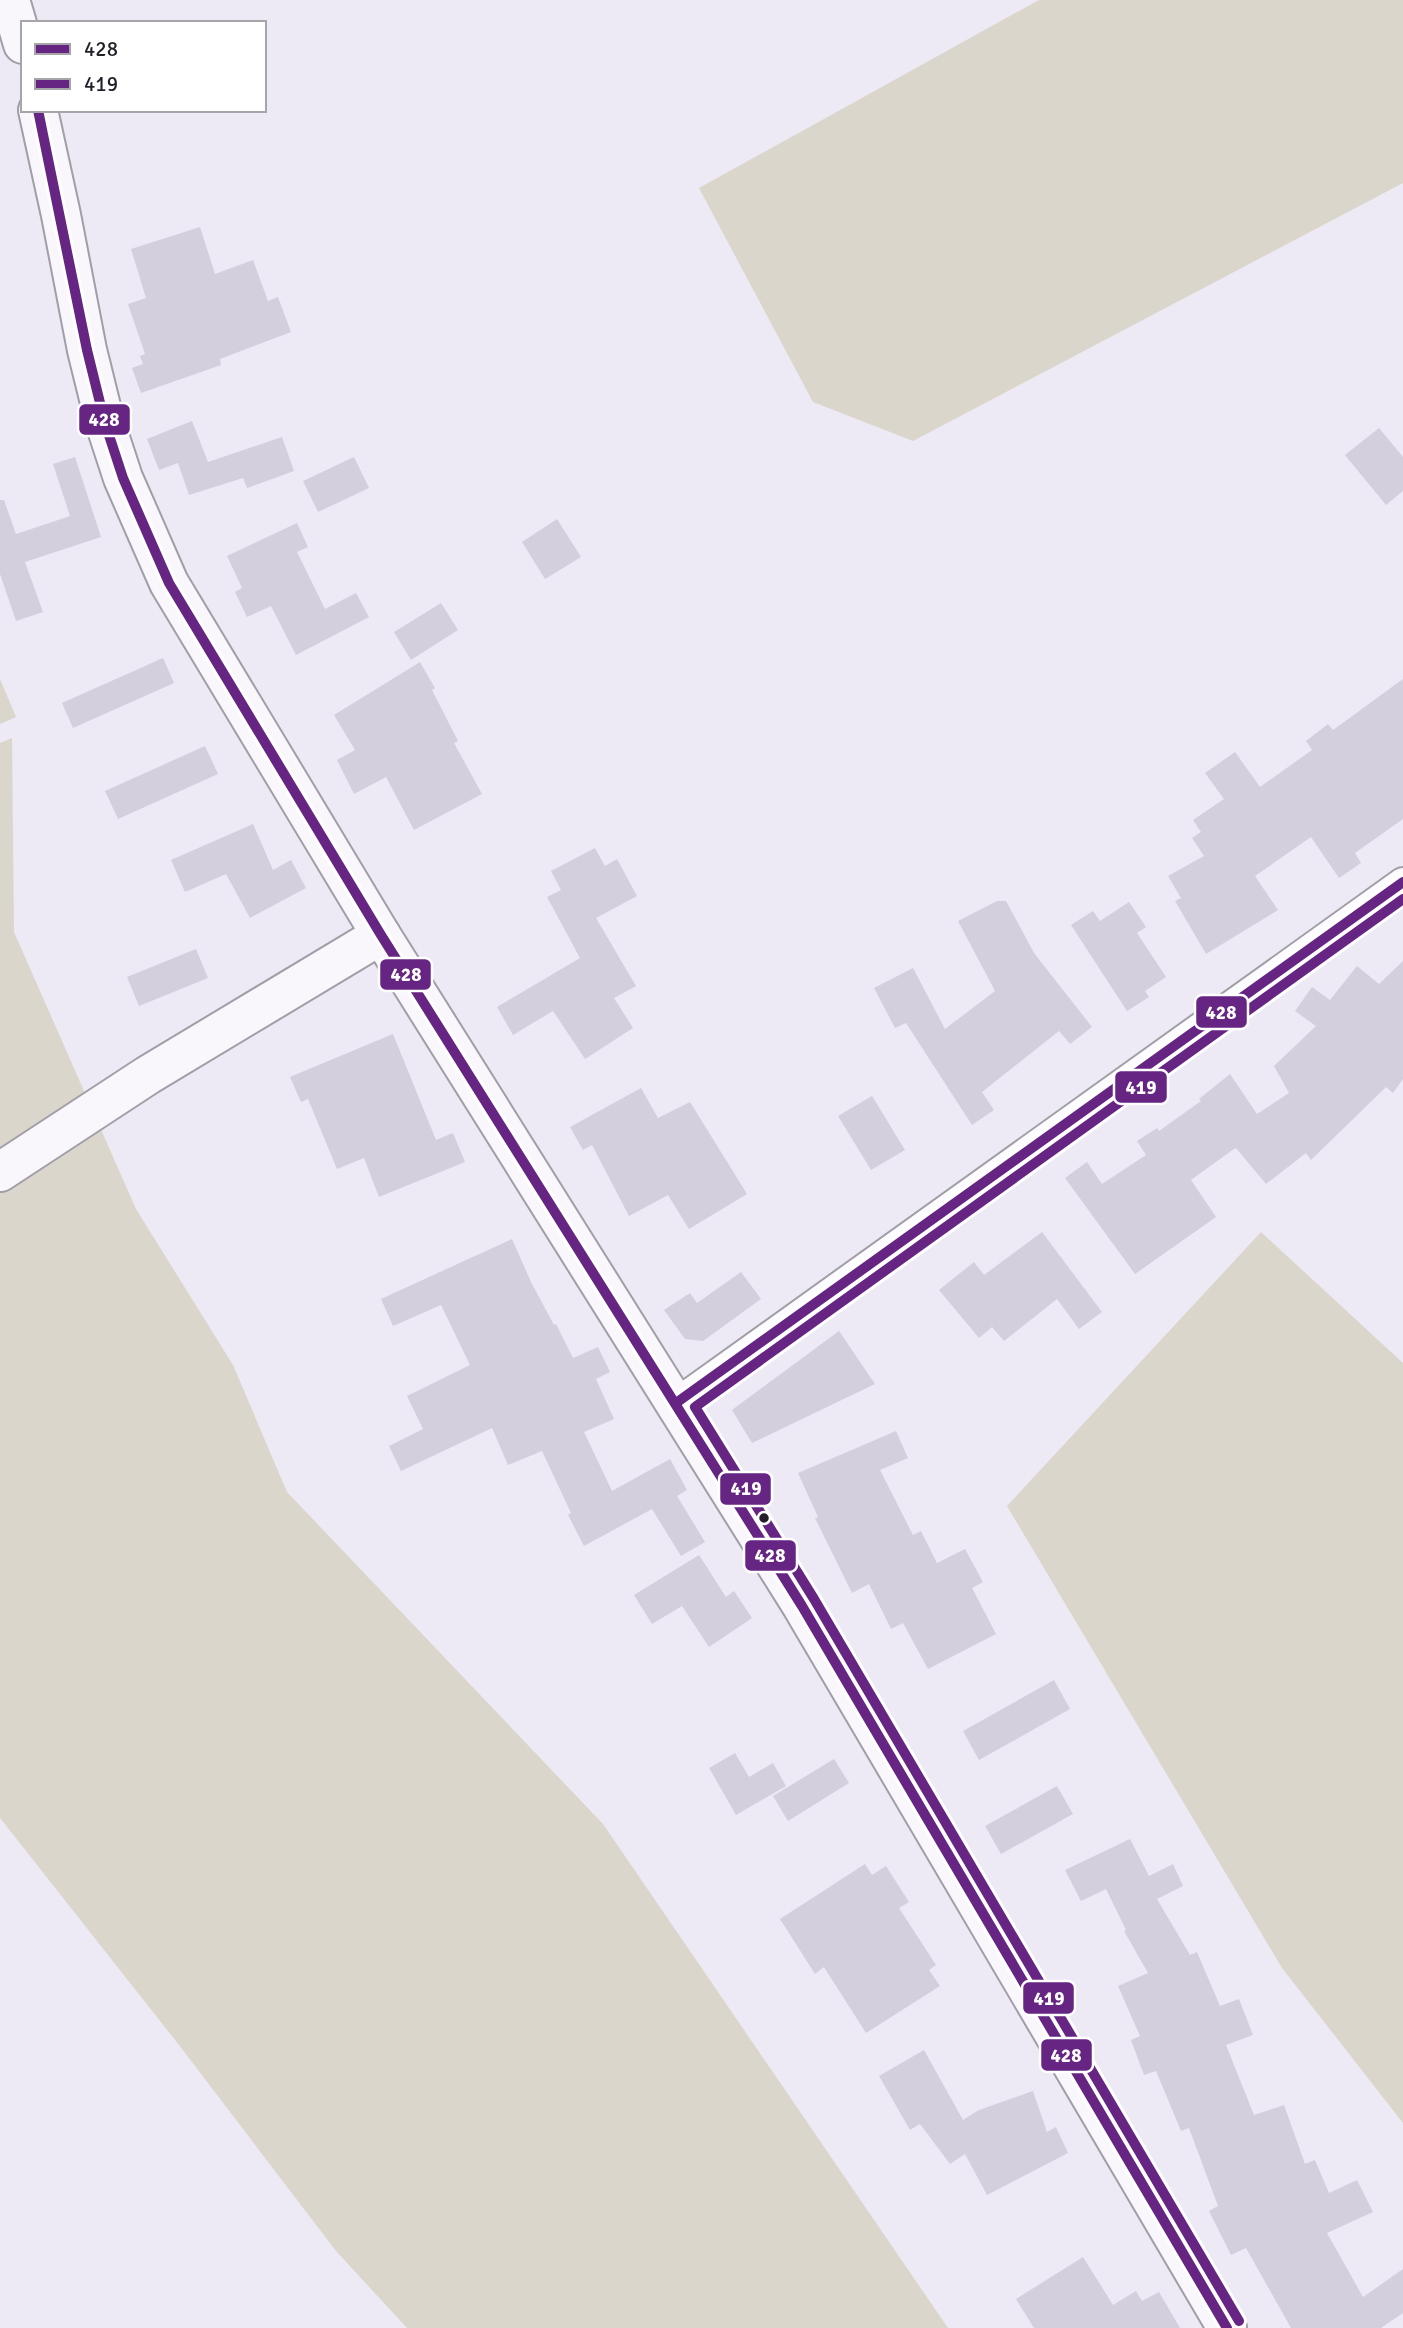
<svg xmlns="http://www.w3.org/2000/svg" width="1403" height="2328" viewBox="0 0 1403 2328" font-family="Signika,sans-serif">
	<rect width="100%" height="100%" fill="#ede9f5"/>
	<!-- green -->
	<g fill="#dbd6cb">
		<polygon points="1039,0 1403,0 1403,183 913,441 813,402 699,188"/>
		<polygon points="0,679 16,717 0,724"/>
		<polygon points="12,738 14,932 136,1209 233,1365 287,1492 603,1824 948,2328 407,2328 336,2251 179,2045 0,1818 0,743"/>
		<polygon points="1261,1232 1403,1363 1403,2123 1282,1968 1007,1506"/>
	</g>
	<!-- building -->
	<g fill="#d4cfdc">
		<polygon points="200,227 215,274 253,260 268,301 278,297 291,332 220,359 221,365 141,393 132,368 143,364 140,356 145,354 128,304 146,298 131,249"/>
		<polygon points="192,421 208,462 282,437 294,471 247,488 243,478 189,495 178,463 159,470 147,439"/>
		<polygon points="1379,428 1403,457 1403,491 1386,505 1345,455"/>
		<polygon points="75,457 101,537 25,562 43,612 16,621 0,574 0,500 4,500 16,534 70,516 53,464"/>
		<polygon points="354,457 369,488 318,512 303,481"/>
		<polygon points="557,519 581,557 545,579 522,542"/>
		<polygon points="297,523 308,547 297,552 325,609 356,593 369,617 296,655 271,606 247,617 235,592 242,588 227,556"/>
		<polygon points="441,603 458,630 411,660 394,632"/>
		<polygon points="163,658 174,683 73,728 62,703"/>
		<polygon points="420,662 435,688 432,690 458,741 454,743 482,794 414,830 386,777 354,794 337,760 355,750 334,715"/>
		<polygon points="1403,679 1403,819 1355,853 1361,863 1339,878 1311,837 1255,876 1278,910 1206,954 1175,901 1181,898 1168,876 1204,856 1192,838 1201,832 1193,820 1224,799 1205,773 1235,752 1260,787 1312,750 1306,741 1328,724 1333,730"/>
		<polygon points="205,746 218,774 118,819 105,791"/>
		<polygon points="253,824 273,870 291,860 306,888 250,918 226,874 185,892 171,860"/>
		<polygon points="595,848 605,866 617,859 637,896 596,918 636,986 614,998 633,1028 585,1059 553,1011 513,1035 497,1007 580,958 547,897 561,890 551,871"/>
		<polygon points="997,901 1006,901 1034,953 1092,1027 1070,1044 1059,1031 982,1092 994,1110 972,1125 906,1023 895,1028 874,988 913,968 945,1029 995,991 958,921"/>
		<polygon points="1129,902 1146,927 1137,933 1166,977 1145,991 1149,997 1127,1011 1071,925 1093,911 1100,921"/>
		<polygon points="196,949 208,978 139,1006 127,977"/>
		<polygon points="1403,961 1403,1079 1393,1093 1386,1087 1311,1160 1306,1153 1266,1184 1236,1148 1231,1151 1191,1180 1216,1217 1135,1274 1065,1178 1087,1162 1102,1184 1146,1155 1137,1141 1157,1128 1159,1131 1201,1101 1199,1099 1230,1074 1257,1114 1289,1093 1274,1066 1316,1026 1295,1011 1312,987 1330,1000 1357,966 1379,984"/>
		<polygon points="393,1034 436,1140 453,1133 465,1162 379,1197 364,1158 337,1169 308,1099 301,1102 290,1077"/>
		<polygon points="641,1088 658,1118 690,1102 747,1194 689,1229 668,1195 629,1216 592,1145 583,1150 570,1127"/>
		<polygon points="872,1096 905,1150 871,1170 838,1116"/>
		<polygon points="1042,1232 1102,1312 1079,1329 1057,1299 1004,1341 992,1327 979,1338 939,1290 974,1262 984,1275"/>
		<polygon points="512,1239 531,1282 554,1325 556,1324 573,1358 598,1347 610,1372 596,1379 614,1419 584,1432 612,1491 670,1459 687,1490 677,1496 705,1542 681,1556 652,1509 584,1546 568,1515 571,1513 542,1451 508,1465 492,1428 401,1471 389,1446 423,1429 407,1396 470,1365 441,1305 393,1326 381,1299"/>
		<polygon points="741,1272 761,1299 703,1341 685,1339 664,1310 690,1293 697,1303"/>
		<polygon points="839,1331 875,1384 752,1443 732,1410"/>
		<polygon points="896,1431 908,1458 880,1470 913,1535 921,1531 937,1563 965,1549 983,1582 972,1588 996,1634 928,1669 903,1623 891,1629 869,1584 852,1593 815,1518 818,1517 798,1473"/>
		<polygon points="699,1555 726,1597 734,1591 752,1618 709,1647 682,1606 652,1624 634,1595"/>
		<polygon points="1054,1680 1070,1709 979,1760 963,1731"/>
		<polygon points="735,1753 749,1777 773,1763 786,1786 736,1815 709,1768"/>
		<polygon points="834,1759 849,1783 788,1821 773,1796"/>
		<polygon points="1057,1786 1073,1814 1001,1854 985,1826"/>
		<polygon points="1130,1839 1149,1876 1173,1864 1183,1886 1157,1899 1190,1955 1197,1952 1220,2006 1239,1999 1253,2035 1226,2045 1254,2115 1284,2105 1305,2164 1315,2160 1329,2193 1357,2180 1373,2212 1327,2233 1363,2297 1403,2269 1403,2313 1381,2328 1291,2328 1246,2248 1231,2255 1209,2211 1218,2206 1189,2128 1181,2131 1156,2071 1144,2075 1131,2040 1140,2036 1118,1986 1148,1973 1124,1931 1126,1930 1106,1889 1081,1901 1065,1870"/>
		<polygon points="865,1864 872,1875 886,1866 909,1902 899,1908 936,1965 929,1970 940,1986 866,2033 824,1967 815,1974 780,1919"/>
		<polygon points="924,2050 963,2120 979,2110 1033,2091 1047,2132 1056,2127 1068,2153 987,2195 965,2154 950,2164 920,2124 910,2130 879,2076"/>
		<polygon points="1083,2257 1113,2305 1136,2291 1142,2301 1159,2292 1180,2328 1034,2328 1016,2299"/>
	</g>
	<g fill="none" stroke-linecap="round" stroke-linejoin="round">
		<defs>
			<polyline id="street" points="676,1403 1403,882"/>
			<g id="secondary">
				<polyline points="10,0 23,44"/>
				<polyline points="38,110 61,215 87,350 105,423 123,478 169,583 381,935 802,1606 1227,2328"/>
				<polyline points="0,1172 148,1075 381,935"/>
			</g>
		</defs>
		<!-- street casing -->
		<use href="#street" stroke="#a19ea7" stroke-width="32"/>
		<!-- secondary casing -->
		<use href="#secondary" stroke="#a19ea7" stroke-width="42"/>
		<!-- street -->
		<use href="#street" stroke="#fcfcfe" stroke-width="28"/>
		<!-- secondary -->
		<use href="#secondary" stroke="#f9f7fb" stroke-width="38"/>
		<defs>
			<g id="bus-1">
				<polyline points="38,110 87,350 105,423 123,478 169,583 381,935 802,1606 1227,2328"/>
				<polyline points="676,1403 1403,882"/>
			</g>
			<polyline id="bus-2" points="1239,2321 814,1599 695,1407 1403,899"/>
		</defs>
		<!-- bus-1 casing -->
		<use href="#bus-1" stroke="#fff" stroke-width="16"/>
		<!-- bus-2 casing -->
		<use href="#bus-2" stroke="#fff" stroke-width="16"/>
		<!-- bus-1 -->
		<use href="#bus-1" stroke="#662483" stroke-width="10"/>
		<!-- bus-2 -->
		<use href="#bus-2" stroke="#662483" stroke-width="10"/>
	</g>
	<!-- markers -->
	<circle fill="#231f28" stroke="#fff" stroke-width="2.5" cx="764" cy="1518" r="6"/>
	<g stroke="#fff" stroke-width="2.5">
		<rect x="78" y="403" width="53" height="33" rx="7" fill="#662483"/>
		<rect x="379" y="958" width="53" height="33" rx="7" fill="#662483"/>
		<rect x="1195" y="995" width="53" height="34" rx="7" fill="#662483"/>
		<rect x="1114" y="1070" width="54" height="34" rx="7" fill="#662483"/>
		<rect x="719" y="1472" width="53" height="34" rx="7" fill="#662483"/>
		<rect x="744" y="1539" width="53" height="33" rx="7" fill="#662483"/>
		<rect x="1022" y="1981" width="53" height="34" rx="7" fill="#662483"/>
		<rect x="1040" y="2038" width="53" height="34" rx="7" fill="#662483"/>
	</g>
	<g font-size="19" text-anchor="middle" font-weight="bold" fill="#fff">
		<text x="104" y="426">428</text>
		<text x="406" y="981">428</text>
		<text x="1221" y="1019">428</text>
		<text x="1141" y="1094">419</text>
		<text x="746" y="1495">419</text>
		<text x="770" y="1562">428</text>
		<text x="1049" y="2005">419</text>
		<text x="1066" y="2062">428</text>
	</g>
	<!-- legend -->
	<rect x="21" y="21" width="245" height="91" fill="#ffffff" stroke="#a7a5a9" stroke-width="2"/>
	<rect x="35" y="44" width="35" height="10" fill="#662483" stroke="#a7a5a9" stroke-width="2"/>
	<text x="84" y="56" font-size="21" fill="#231f28">428</text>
	<rect x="35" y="79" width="35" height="10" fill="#662483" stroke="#a7a5a9" stroke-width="2"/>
	<text x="84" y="91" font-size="21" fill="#231f28">419</text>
</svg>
